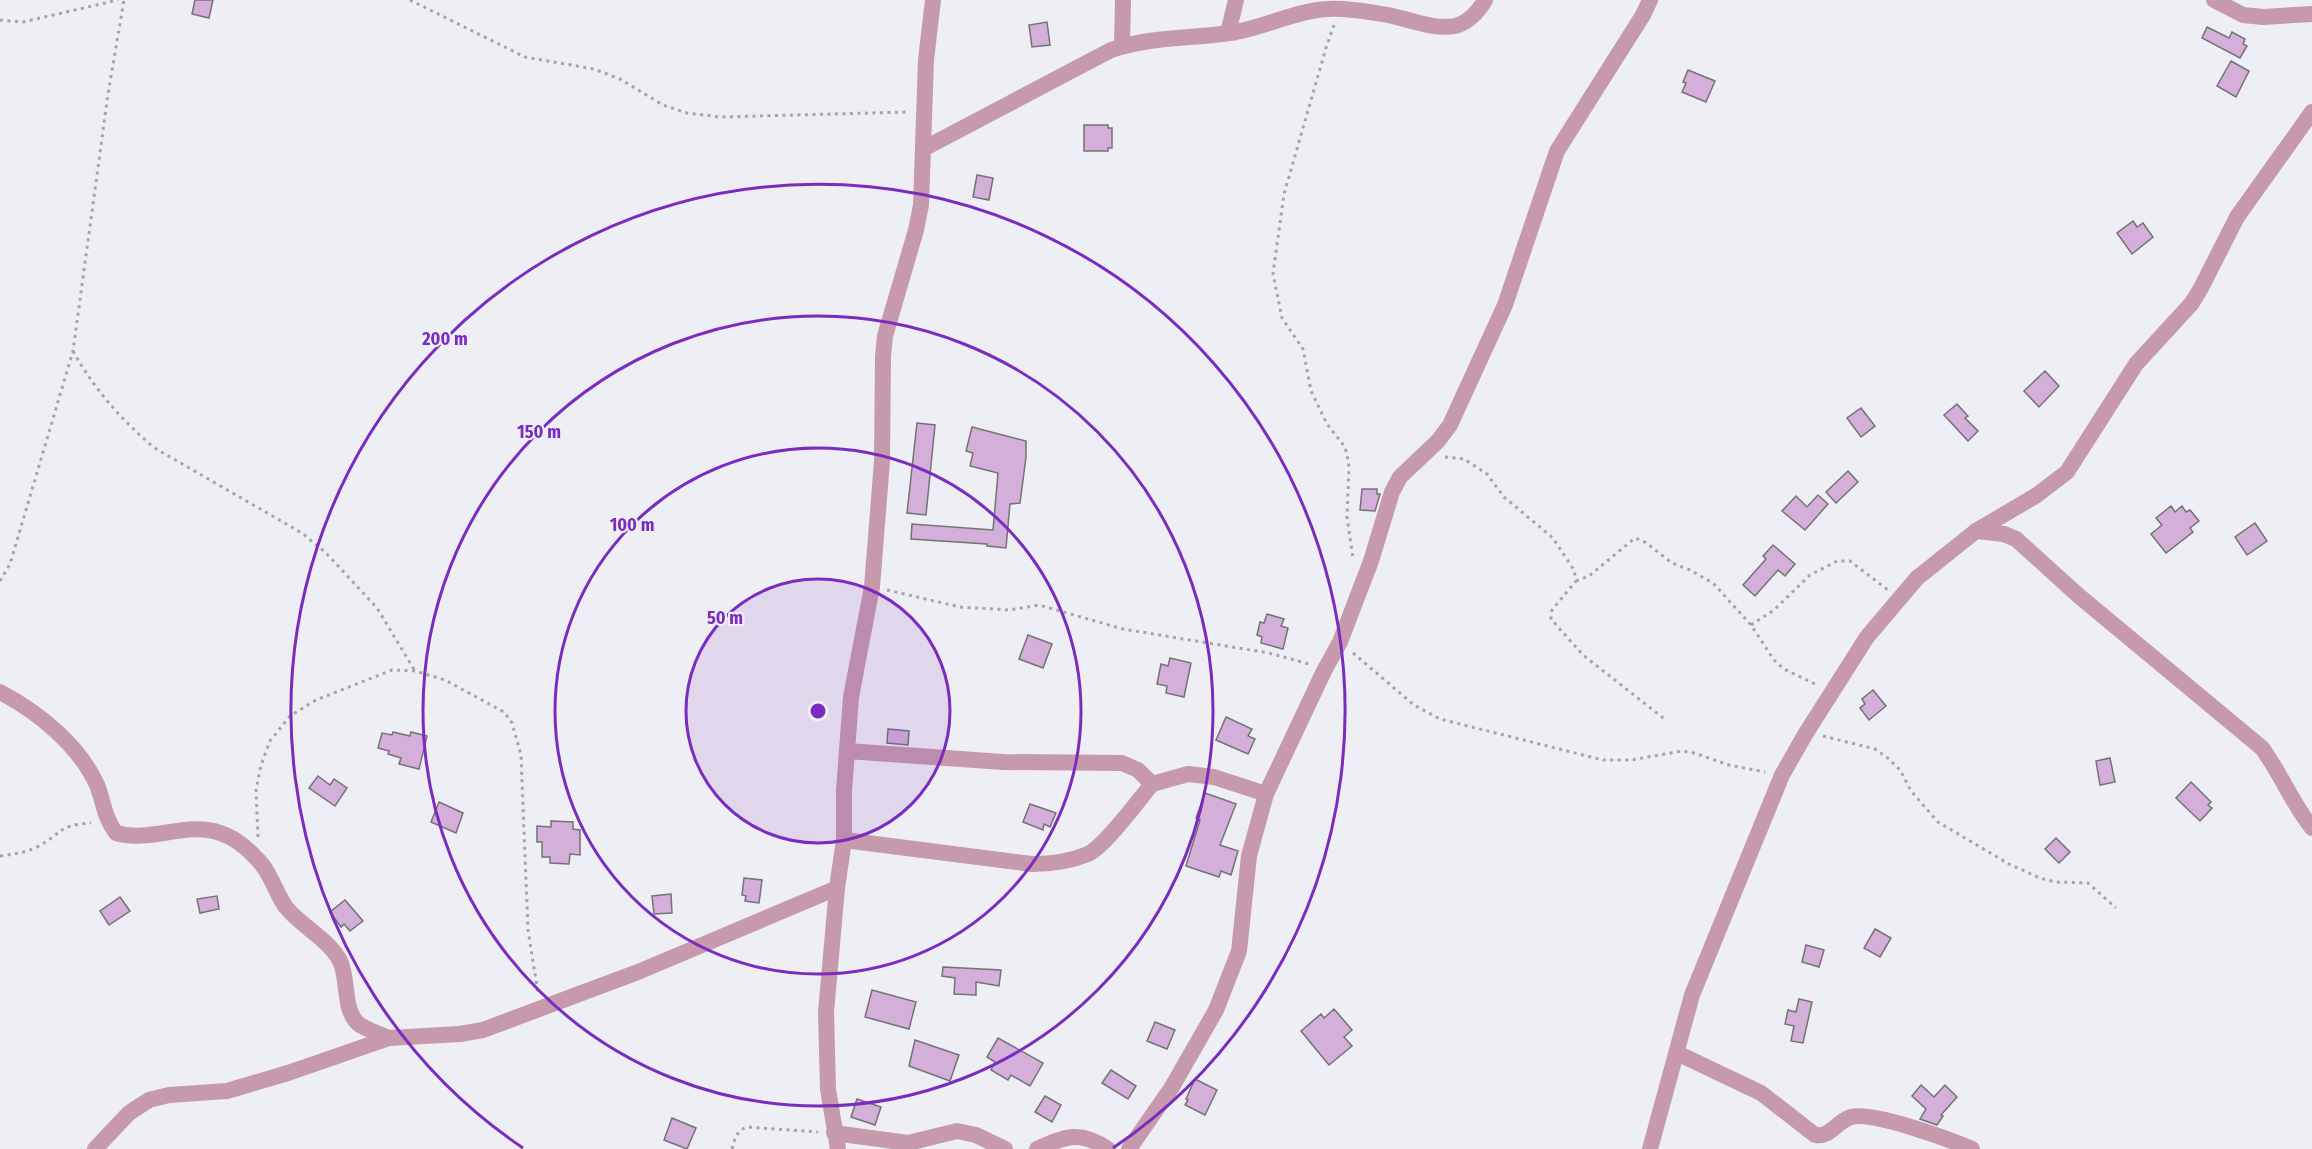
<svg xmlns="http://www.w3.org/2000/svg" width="2312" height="1149" viewBox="0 0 2312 1149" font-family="'Fira Sans Condensed',sans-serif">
	<rect width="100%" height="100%" fill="#eeeff4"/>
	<!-- building -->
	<g fill="#d3afda" stroke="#757276" stroke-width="1.5">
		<polygon points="195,0 213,0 209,18 192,14"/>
		<polygon points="1047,22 1050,45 1032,47 1029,25"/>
		<polygon points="2207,27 2229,38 2232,32 2245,39 2243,44 2247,46 2240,58 2202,38"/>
		<polygon points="2231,61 2249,71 2236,97 2217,86"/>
		<polygon points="1688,70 1715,81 1706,102 1682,92 1686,83 1683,82"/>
		<polygon points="1084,125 1108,125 1108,128 1112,128 1112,148 1108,148 1108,151 1084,151"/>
		<polygon points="977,175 993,178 989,200 973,197"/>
		<polygon points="2133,221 2137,227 2143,223 2153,237 2132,254 2117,233"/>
		<polygon points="2045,371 2059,386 2039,407 2024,391"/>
		<polygon points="1957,404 1968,416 1965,418 1978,431 1968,441 1944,415"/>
		<polygon points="1861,408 1875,426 1861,437 1847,418"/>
		<polygon points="917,423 935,425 926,515 907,513"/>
		<polygon points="972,427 1026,441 1026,457 1020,503 1010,504 1006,548 987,546 987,544 911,539 912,524 993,530 998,473 970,466 973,453 966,451"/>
		<polygon points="1848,471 1858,482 1836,503 1826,492"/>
		<polygon points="1362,489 1377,489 1377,494 1380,494 1375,511 1360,510"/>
		<polygon points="1818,495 1828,504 1805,530 1782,511 1796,496 1807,507"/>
		<polygon points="2171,506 2175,512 2182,506 2186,512 2190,510 2199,521 2190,528 2193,532 2166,553 2151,534 2162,525 2156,518"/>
		<polygon points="2255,523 2267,541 2247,555 2235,537"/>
		<polygon points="1773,545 1795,564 1785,576 1778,570 1755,596 1743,585 1766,559 1763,556"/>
		<polygon points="1267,614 1284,619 1281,626 1288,628 1283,649 1261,643 1262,637 1257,635 1260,622 1264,623"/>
		<polygon points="1028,635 1052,644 1043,668 1019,659"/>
		<polygon points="1170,658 1191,663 1184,697 1166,693 1167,686 1157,684 1161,664 1168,666"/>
		<polygon points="1873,690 1886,706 1869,720 1860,708 1865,704 1862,699"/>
		<polygon points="1226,717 1252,729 1248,736 1255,739 1248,754 1216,740"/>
		<polygon points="888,729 909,731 908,745 887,743"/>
		<polygon points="393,732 410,736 411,732 427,736 419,769 399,764 401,758 388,754 389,751 378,748 382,733 392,735"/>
		<polygon points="2110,758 2115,782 2100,785 2096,761"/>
		<polygon points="318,776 330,785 334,779 347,788 335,806 309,788"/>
		<polygon points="2191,782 2211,802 2208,805 2212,808 2200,821 2176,798"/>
		<polygon points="1205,793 1236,804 1220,845 1238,851 1231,875 1221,871 1219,877 1186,866 1200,820 1196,818"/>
		<polygon points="439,802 463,813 456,833 431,822"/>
		<polygon points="1030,804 1056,813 1050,827 1044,824 1043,830 1023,822"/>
		<polygon points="551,821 573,822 573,829 580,830 580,855 570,854 569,864 550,863 550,857 542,857 542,842 537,842 537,826 551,827"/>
		<polygon points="2056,838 2070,852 2059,863 2045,849"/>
		<polygon points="744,878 762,880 759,903 745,901 746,896 742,895"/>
		<polygon points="671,894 672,913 654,914 652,896"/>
		<polygon points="217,896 219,909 200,913 197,899"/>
		<polygon points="120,897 130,911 109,925 100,911"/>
		<polygon points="345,900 363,921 350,931 344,924 341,927 330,912"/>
		<polygon points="1875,929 1891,938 1880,957 1864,948"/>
		<polygon points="1806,945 1824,950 1819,967 1802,962"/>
		<polygon points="943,967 1001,970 999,986 976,982 976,995 954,994 955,978 942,976"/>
		<polygon points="872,990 916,1002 909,1029 865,1017"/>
		<polygon points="1799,999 1812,1002 1803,1043 1791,1041 1794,1026 1785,1024 1788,1010 1796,1012"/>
		<polygon points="1334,1009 1352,1030 1344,1037 1352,1046 1329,1065 1301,1031 1321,1014 1324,1018"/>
		<polygon points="1155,1022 1175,1030 1167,1049 1147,1041"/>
		<polygon points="998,1038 1043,1063 1030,1086 1011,1075 1008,1080 991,1070 995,1062 987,1057"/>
		<polygon points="915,1040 959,1055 950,1081 909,1066"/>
		<polygon points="1111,1070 1136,1086 1128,1099 1102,1083"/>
		<polygon points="1195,1079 1217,1090 1205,1115 1185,1105 1188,1100 1186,1099"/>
		<polygon points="1921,1085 1934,1097 1945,1085 1957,1097 1941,1115 1943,1116 1937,1125 1920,1119 1926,1109 1912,1096"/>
		<polygon points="1045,1096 1061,1105 1052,1122 1035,1112"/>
		<polygon points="857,1099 881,1107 875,1125 851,1117"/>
		<polygon points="672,1118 696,1128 687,1149 664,1140"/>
	</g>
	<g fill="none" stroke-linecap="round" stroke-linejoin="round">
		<!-- path -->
		<g stroke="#a5a5a9" stroke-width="3" stroke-dasharray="3 4.5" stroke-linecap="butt">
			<polyline points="410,0 525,57 594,69 620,79 663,105 687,113 720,117 908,112"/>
			<polyline points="0,20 23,22 118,0"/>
			<polyline points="1334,25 1326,48 1284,194 1273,274 1282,318 1303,349 1311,391 1327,424 1345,447 1347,455 1349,467 1347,517 1353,558"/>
			<path d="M 73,351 C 94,389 120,418 153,447 L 302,533 L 326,553 L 377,608 L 415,671"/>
			<polyline points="1445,457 1464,459 1487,474 1504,497 1553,538 1574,570 1576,581 1552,610 1551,619 1583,655 1667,721"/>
			<polyline points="0,581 10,564 73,351 108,94 124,0"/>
			<polyline points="1576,581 1589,576 1635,538 1645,542 1672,563 1690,570 1713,583 1751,625 1774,660 1784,669 1817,685"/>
			<polyline points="887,590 960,607 1010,610 1039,605 1123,629 1269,653 1309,664"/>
			<polyline points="1751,625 1774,610 1810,575 1837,561 1850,561 1888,590"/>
			<polyline points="1353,653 1414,705 1440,719 1603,760 1631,760 1682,751 1694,753 1729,765 1765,772"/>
			<polyline points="1823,736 1875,749 1889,759 1900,770 1911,791 1938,822 2009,864 2040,878 2055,882 2088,883 2116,908"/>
			<polyline points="258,837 256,790 261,765 270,741 290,716 316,700 392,670 415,671 445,680 504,712 512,723 521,755 528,930 538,993"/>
			<path d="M 0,856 C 13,854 25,853 37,847 C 62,834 57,825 91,823"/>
			<path d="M 732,1149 C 735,1139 736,1131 747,1127 L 818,1132"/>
		</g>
		<!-- minor -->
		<g stroke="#c699ac" stroke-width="16">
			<polyline points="2214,0 2243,15 2263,17 2312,14"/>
			<polyline points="1228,33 1236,0"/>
			<polyline points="1122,46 1123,0"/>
			<path d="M 925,148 L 1111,50 C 1151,36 1195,39 1236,32 C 1272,25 1305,6 1343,9 C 1358,10 1373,12 1388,15 C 1408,19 1434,30 1455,26 C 1468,23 1479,11 1485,0"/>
			<path d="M 1976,531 L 2004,534 L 2016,539 L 2079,596 L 2262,748 C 2281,774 2292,803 2312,828"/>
			<path d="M 0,692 C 38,712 79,745 97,785 C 104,803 104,817 116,833 C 150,843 187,821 220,833 C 234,837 248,849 257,859 C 270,871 275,891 285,906 C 300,926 328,938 340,961 C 349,979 342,1012 360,1025 C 368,1030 379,1034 389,1038"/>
			<polyline points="847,751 1003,762 1122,763 1138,770 1152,784 1188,774 1214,777 1266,794"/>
			<path d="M 844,840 L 1032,864 C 1052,864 1069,862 1088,854 C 1105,846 1138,801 1152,784"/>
			<path d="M 1677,1053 L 1761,1093 L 1815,1135 C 1830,1138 1837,1121 1851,1117 C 1873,1111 1948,1139 1972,1149"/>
			<polyline points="834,1133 908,1143 957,1131 976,1135 1005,1149"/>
			<polyline points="95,1149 129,1113 149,1100 169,1095 227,1091 288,1073 389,1038 460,1034 483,1030 638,972 837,888"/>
			<polyline points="838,1149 828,1089 826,1012 837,888 844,840 844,791 851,697 872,587 882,461 883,356 885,336 916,230 921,205 926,60 933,0"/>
			<path d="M 1037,1149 C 1066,1136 1080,1130 1108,1149"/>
			<polyline points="1129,1149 1172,1087 1216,1010 1239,951 1249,856 1266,794 1324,671 1340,642 1371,561 1392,492 1400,477 1438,441 1450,425 1505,305 1557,151 1643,15 1650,0"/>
			<polyline points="1650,1149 1692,995 1782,775 1806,733 1867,637 1917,578 1976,531 2037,495 2067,472 2136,364 2192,303 2201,288 2237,217 2312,112"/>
		</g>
	</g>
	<!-- distance rings -->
	<circle cx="818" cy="711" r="132" fill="#7b2cbf" fill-opacity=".12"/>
	<g fill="none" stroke="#7b2cbf" stroke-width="3">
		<circle cx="818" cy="711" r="132"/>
		<circle cx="818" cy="711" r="263"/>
		<circle cx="818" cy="711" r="395"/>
		<path d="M523 1148A527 527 0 1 1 1113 1148"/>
	</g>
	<circle cx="818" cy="711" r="9" fill="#7b2cbf" stroke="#eeeff4" stroke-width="3"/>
	<g font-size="18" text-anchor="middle" font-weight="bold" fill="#7b2cbf" stroke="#eeeff4" stroke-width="4.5" stroke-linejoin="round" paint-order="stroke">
		<text x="445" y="345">200 m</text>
		<text x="539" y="438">150 m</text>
		<text x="632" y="531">100 m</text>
		<text x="725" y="624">50 m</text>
	</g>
</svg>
